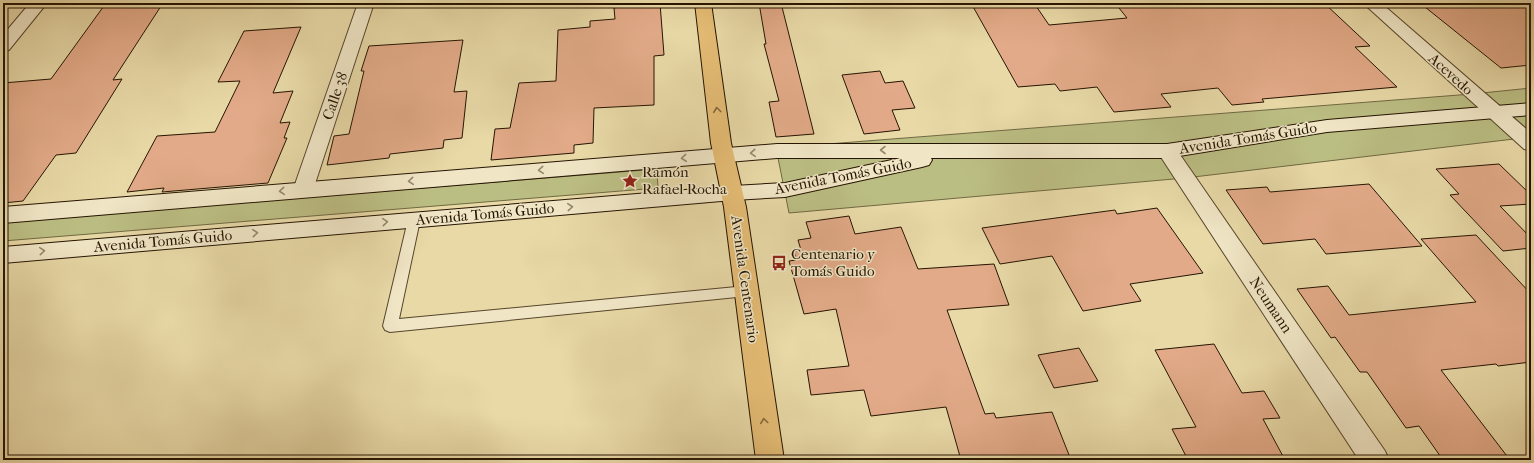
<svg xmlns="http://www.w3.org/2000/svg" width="1534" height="463" viewBox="0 0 1534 463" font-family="'IM FELL French Canon',serif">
	<rect width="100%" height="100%" fill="#e8d9a7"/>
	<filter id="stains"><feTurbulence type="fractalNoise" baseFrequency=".005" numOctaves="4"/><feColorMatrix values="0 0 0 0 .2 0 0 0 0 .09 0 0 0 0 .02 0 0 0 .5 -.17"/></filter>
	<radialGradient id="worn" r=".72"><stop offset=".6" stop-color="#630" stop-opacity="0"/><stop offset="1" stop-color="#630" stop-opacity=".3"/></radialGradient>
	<!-- green -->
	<g fill="#bbbe83" stroke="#706942">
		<polygon points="1531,88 1531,137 1185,178 789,213 776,148 1472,94"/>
		<polygon points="657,169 658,188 3,241 3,222"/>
	</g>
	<!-- building -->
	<g fill="#e2aa88" stroke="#251401">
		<polygon points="106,3 163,3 113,80 122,79 76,153 56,155 23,201 3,203 3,83 51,79"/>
		<polygon points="618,3 660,3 664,55 654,56 654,105 594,108 593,143 574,145 574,153 491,160 495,129 510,128 519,83 556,81 558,30 590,27 590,21 615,19 614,8 618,7"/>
		<polygon points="759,3 781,3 814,134 776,137 769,102 779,101 764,44 766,44"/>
		<polygon points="971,3 1034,3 1049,25 1127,18 1115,3 1324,3 1370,46 1355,47 1397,87 1262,99 1264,102 1232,105 1218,88 1161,94 1171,107 1114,112 1097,87 1060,91 1055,84 1018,87"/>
		<polygon points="1420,3 1531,3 1531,65 1501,68"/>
		<polygon points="301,27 273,93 293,91 280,123 290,122 284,138 287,138 268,183 162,192 164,188 127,192 157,136 215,132 240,81 218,82 244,31"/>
		<polygon points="463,40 454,92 467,91 462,138 444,140 443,148 390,154 389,158 327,165 334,136 349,134 364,71 361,71 369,46"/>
		<polygon points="880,71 885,83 903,81 915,108 892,110 900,130 864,134 842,75"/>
		<polygon points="1499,164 1531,195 1531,204 1500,206 1531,238 1531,248 1503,251 1450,195 1459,194 1436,169"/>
		<polygon points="1369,184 1422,246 1326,254 1315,239 1263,244 1226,190 1267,187 1270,192"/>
		<polygon points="1157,208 1203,273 1130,284 1141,301 1083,311 1052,256 1000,264 982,228 1115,210 1117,214"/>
		<polygon points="849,216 855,234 901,227 918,269 994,264 1009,305 947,310 985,414 994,413 996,418 1052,412 1071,460 961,460 946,407 871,416 864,390 811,395 807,370 849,366 836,309 804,314 789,261 796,260 794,251 801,250 798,240 811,238 806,222"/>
		<polygon points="1476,235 1531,294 1531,362 1498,366 1496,364 1441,370 1510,460 1443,460 1419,426 1406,428 1367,372 1360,372 1335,337 1331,338 1297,289 1328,286 1349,315 1476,302 1421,239"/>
		<polygon points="1214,344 1242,393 1264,391 1280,418 1263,419 1285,460 1188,460 1172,429 1196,427 1155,350"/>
		<polygon points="1079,348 1098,381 1054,388 1038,355"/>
	</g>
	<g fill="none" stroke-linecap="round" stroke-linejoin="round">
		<defs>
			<polygon id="service" points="414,215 419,217 420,220 399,319 747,286 752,287 754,291 752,295 747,296 390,332 385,330 383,326 408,220 409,217"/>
			<g id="minor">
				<polygon points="30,3 47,3 9,50 3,51 3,35"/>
				<polygon points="358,3 374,3 313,190 310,195 303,197 296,195 293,190"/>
				<polygon points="1363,3 1381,3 1531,133 1531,151 1524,149"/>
				<polygon points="1167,144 1174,146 1385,451 1389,460 1359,460 1157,151 1160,146"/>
			</g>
			<polygon id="secondary" points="1531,103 1531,115 1327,132 1167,158 931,158 932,160 929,165 922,167 785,197 733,200 3,263 3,247 733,186 785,183 901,158 777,158 3,223 3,207 777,144 1167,144 1327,120"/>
			<polygon id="primary" points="695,3 711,3 731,143 746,207 784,460 756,460 724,207 711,143"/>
		</defs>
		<!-- service casing -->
		<use href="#service" stroke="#56452a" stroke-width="2"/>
		<!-- minor casing -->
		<use href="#minor" stroke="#56452a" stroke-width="2"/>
		<!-- secondary casing -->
		<use href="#secondary" stroke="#251401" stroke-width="2"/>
		<!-- primary casing -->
		<use href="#primary" stroke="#251401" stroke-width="2"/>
		<!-- service -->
		<use href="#service" fill="#f0e6c6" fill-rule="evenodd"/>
		<!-- minor -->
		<use href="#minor" fill="#f0e6c6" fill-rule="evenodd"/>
		<!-- secondary -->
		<use href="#secondary" fill="#f0e6c6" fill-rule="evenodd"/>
		<!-- primary -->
		<use href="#primary" fill="#e4bc74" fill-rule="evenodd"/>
	</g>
	<!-- one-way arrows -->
	<defs><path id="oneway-chevron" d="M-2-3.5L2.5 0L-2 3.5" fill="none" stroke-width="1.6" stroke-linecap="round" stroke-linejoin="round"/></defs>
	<g stroke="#84683a">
		<use href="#oneway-chevron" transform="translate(717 110) rotate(-97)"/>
		<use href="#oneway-chevron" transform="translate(764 421) rotate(-98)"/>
	</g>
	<g stroke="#95886d">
		<use href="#oneway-chevron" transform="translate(883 150) rotate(180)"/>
		<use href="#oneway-chevron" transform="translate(753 153) rotate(176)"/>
		<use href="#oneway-chevron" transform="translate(684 158) rotate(175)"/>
		<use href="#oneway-chevron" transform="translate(541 170) rotate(175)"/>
		<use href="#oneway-chevron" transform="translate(411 181) rotate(175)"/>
		<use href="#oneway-chevron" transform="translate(282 191) rotate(175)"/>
		<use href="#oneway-chevron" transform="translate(570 207) rotate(-5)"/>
		<use href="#oneway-chevron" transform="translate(385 222) rotate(-5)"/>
		<use href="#oneway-chevron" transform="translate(255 233) rotate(-5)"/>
		<use href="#oneway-chevron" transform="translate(42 251) rotate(-5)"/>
	</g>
	<!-- icons -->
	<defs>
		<symbol id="sight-bare" viewBox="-9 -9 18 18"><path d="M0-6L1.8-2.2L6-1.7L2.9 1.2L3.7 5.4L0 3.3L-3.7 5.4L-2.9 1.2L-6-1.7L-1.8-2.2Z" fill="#8f2418" stroke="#f0e6c6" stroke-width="2.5" paint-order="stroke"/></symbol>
		<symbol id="bus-bare" viewBox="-9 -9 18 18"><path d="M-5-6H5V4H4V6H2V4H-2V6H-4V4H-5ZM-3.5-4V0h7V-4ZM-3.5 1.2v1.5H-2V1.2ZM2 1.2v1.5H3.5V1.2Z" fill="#8f2418" stroke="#f0e6c6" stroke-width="2.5" paint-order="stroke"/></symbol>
	</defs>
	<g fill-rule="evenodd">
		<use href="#sight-bare" x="619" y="170" width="22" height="22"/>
		<use href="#bus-bare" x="768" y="252" width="22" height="22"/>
	</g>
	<g text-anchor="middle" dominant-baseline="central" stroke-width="3" stroke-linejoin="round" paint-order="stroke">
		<!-- street labels -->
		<g font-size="15" fill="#251401" stroke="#f0e6c6">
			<text transform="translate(1451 74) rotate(42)">Acevedo</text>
			<text transform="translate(335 96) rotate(-71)">Calle 38</text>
			<text transform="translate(1248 138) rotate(-9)">Avenida Tomás Guido</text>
			<text transform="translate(843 176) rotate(-11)">Avenida Tomás Guido</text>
			<text transform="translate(485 214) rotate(-5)">Avenida Tomás Guido</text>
			<text transform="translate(163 241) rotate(-5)">Avenida Tomás Guido</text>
			<text transform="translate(745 279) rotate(82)">Avenida Centenario</text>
			<text transform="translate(1271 305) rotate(56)">Neumann</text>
		</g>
		<!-- poi labels -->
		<g font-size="15" fill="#251401" stroke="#f0e6c6" text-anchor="start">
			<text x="642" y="172">Ramón<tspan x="642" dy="17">Rafael Rocha</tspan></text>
			<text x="791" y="254">Centenario y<tspan x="791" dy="17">Tomás Guido</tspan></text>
		</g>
	</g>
	<!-- margin -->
	<rect width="1534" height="463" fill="none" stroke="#e8d9a7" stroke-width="16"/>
	<rect x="4" y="4" width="1526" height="455" fill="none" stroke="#251401" stroke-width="2"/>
	<rect x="8" y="8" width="1518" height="447" fill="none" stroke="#251401"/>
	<rect width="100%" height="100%" filter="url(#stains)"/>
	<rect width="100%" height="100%" fill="url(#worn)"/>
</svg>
